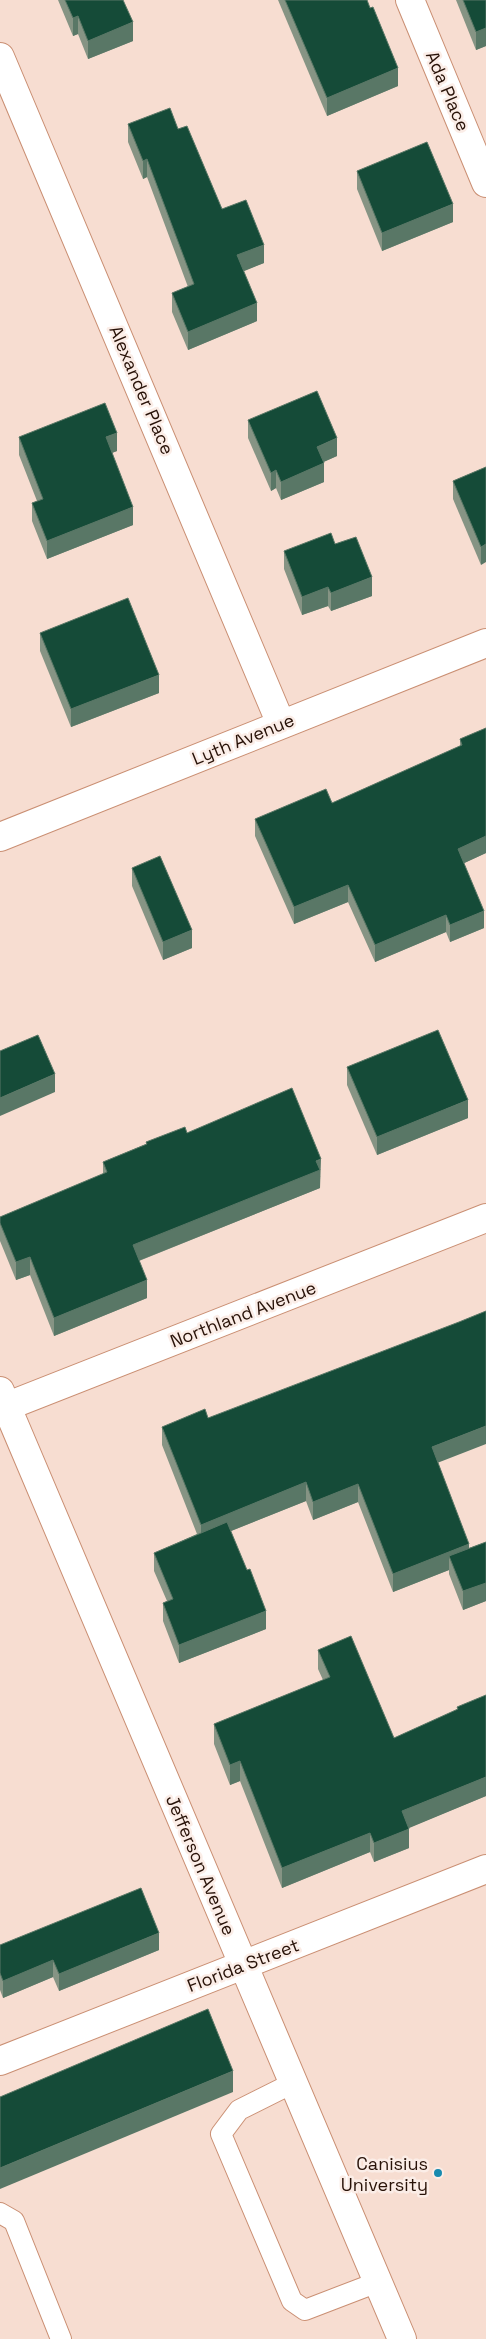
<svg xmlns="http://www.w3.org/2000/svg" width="486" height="2339" viewBox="0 0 486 2339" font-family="'Space Grotesk',sans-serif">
	<rect width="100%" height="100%" fill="#f7ddd1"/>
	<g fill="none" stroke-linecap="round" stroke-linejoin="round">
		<defs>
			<g id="service">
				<polyline points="293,2083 239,2110 221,2134 292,2301 305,2310 378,2282"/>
				<polyline points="0,2213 14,2221 61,2339"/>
			</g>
			<g id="minor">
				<polyline points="410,0 486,183"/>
				<polyline points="0,57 281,724"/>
				<polyline points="0,837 486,643"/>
				<polyline points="0,1409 486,1218"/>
				<polyline points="0,2061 486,1869"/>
			</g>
			<polyline id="tertiary" points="0,1391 402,2339"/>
		</defs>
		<!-- service casing -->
		<use href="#service" stroke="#ca8f73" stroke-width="22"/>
		<!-- minor casing -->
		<use href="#minor" stroke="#ca8f73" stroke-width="30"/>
		<!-- tertiary casing -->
		<use href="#tertiary" stroke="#ca8f73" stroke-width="30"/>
		<!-- service -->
		<use href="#service" stroke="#fff" stroke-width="20"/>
		<!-- minor -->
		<use href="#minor" stroke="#fff" stroke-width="28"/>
		<!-- tertiary -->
		<use href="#tertiary" stroke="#fff" stroke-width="28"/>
	</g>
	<!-- wall -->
	<g fill="#869484">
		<polygon points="58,0 123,0 133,41 88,59 78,34 73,36"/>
		<polygon points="278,0 367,0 398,86 327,116"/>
		<polygon points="456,0 486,0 486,46 476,50"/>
		<polygon points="128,124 178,129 222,209 264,263 243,271 257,321 188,350 172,312 172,293 188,287 147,177 143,179 128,142"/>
		<polygon points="357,171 453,222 382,251 357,189"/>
		<polygon points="248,420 337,456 323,462 324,482 281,500 276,488 271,491 248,438"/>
		<polygon points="19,437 117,451 112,453 133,525 47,559 32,521 32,503 37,501 19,455"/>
		<polygon points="486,467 481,565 453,499 453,481"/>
		<polygon points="335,544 372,596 331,611 328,606 302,615 284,569 284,551"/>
		<polygon points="40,633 159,693 71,727 40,651"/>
		<polygon points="486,728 486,853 464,863 484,928 450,942 446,932 375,962 348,902 294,924 255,836 255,819 332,803 460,746 460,739"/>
		<polygon points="132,868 192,948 163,960 132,886"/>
		<polygon points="347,1067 468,1118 377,1155 347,1085"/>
		<polygon points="187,1133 321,1177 320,1177 320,1188 139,1261 147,1298 54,1336 30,1275 16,1280 0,1241 0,1217 103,1174 103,1162 146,1144 146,1142"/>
		<polygon points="208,1418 438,1463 469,1548 486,1542 486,1601 463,1610 449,1574 449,1570 393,1592 358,1502 313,1520 306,1501 231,1531 266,1629 179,1663 163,1621 163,1603 167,1601 154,1571 154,1553 197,1534 162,1445 162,1427"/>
		<polygon points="318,1650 394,1738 457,1710 457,1707 486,1796 408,1828 409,1848 374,1862 370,1852 282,1888 240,1781 230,1785 214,1744 214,1724 323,1680 318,1669"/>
		<polygon points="0,1945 159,1950 59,1991 53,1977 3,1998 0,1990"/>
	</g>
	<!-- shaded-wall -->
	<g fill="#597766">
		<polygon points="78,16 78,34 73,36 73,18"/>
		<polygon points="133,22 133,41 88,59 88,41"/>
		<polygon points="486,28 486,46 476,50 476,32"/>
		<polygon points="398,68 398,86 327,116 327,98"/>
		<polygon points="147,159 147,177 143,179 143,161"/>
		<polygon points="453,204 453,222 382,251 382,233"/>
		<polygon points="264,245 264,263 237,274 237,255"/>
		<polygon points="257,303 257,321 188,350 188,332"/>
		<polygon points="117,433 117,451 106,455 106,437"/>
		<polygon points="337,438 337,456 317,465 317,447"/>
		<polygon points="324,463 324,482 281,500 281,482"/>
		<polygon points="276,470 276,488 271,491 271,473"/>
		<polygon points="133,507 133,525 47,559 47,541"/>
		<polygon points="486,544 486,562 481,565 481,547"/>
		<polygon points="372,577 372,596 331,611 331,593"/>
		<polygon points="328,587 328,606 302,615 302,597"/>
		<polygon points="159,675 159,693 71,727 71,709"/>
		<polygon points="486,836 486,853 458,866 458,849"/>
		<polygon points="348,885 348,902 294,924 294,907"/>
		<polygon points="484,911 484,928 450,942 450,925"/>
		<polygon points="446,915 446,932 375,962 375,945"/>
		<polygon points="192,930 192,948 163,960 163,942"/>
		<polygon points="55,1074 55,1092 0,1116 0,1098"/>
		<polygon points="468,1100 468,1118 377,1155 377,1137"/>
		<polygon points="321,1159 320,1188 133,1263 133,1245"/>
		<polygon points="30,1257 30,1275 16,1280 16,1262"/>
		<polygon points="147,1280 147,1298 54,1336 54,1318"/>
		<polygon points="486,1426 486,1444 432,1465 432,1447"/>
		<polygon points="306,1482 306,1501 201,1543 201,1525"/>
		<polygon points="358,1484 358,1502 313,1520 313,1502"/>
		<polygon points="469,1544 469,1562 449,1556 449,1570 393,1592 393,1574"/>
		<polygon points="486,1583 486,1601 463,1610 463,1591"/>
		<polygon points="266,1611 266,1629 179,1663 179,1645"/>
		<polygon points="240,1761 240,1781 230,1785 230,1765"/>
		<polygon points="486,1777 486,1796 402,1831 402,1811"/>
		<polygon points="409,1829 409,1848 374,1862 374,1843"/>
		<polygon points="370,1833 370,1852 282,1888 282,1868"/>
		<polygon points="159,1933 159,1950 59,1991 59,1974"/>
		<polygon points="53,1960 53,1977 3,1998 3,1981"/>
		<polygon points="233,2071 233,2092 0,2189 0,2168"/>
	</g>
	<!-- building -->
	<g fill="#154b38" stroke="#597766">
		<polygon points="65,0 123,0 133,22 88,41 78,16 73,18"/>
		<polygon points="285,0 367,0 370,8 373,7 398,68 327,98"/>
		<polygon points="463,0 486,0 486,28 476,32"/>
		<polygon points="170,108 178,129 187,126 222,209 246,200 264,245 237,255 257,303 188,332 172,293 194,284 147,159 143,161 128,124"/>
		<polygon points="427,142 453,204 382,233 357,171"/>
		<polygon points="317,391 337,438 317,447 324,463 281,482 276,470 271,473 248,420"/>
		<polygon points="105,403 117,433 106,437 133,507 47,541 32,503 43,499 19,437"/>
		<polygon points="486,467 486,544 481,547 453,481"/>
		<polygon points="331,533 335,544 356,537 372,577 331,593 328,587 302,597 284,551"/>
		<polygon points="128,598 159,675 71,709 40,633"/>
		<polygon points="486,728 486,836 458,849 484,911 450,925 446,915 375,945 348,885 294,907 255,819 326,789 332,803 462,745 460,739"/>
		<polygon points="160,856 192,930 163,942 132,868"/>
		<polygon points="438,1030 468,1100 377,1137 347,1067"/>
		<polygon points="38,1035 55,1074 0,1098 0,1051"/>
		<polygon points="292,1088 321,1159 316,1161 320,1170 133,1245 147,1280 54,1318 30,1257 16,1262 0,1223 0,1217 107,1172 103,1162 147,1144 146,1142 185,1127 187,1133"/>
		<polygon points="486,1311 486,1426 432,1447 469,1544 393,1574 358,1484 313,1502 306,1482 201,1525 162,1427 205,1409 208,1418 459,1322"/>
		<polygon points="227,1522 247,1570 250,1569 266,1611 179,1645 163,1603 173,1599 154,1553"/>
		<polygon points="486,1542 486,1583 463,1591 449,1556"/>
		<polygon points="351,1636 394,1738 458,1709 457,1707 486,1695 486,1777 402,1811 409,1829 374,1843 370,1833 282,1868 240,1761 230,1765 214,1724 330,1677 318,1650"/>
		<polygon points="141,1888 159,1933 59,1974 53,1960 3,1981 0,1973 0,1945"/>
		<polygon points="208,2009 233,2071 0,2168 0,2097"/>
	</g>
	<!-- markers -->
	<circle fill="#178aaf" stroke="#fbede7" stroke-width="2" cx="438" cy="2173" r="5"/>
	<g text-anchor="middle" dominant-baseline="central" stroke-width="5" stroke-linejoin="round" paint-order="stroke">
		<!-- street labels -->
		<g font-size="18" fill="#281208" stroke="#fbede7">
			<text transform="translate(448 91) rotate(67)">Ada Place</text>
			<text transform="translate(142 390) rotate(67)">Alexander Place</text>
			<text transform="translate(243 739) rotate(-22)">Lyth Avenue</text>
			<text transform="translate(243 1314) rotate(-21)">Northland Avenue</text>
			<text transform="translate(201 1865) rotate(67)">Jefferson Avenue</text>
			<text transform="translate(243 1965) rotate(-21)">Florida Street</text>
		</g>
		<!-- poi labels -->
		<g font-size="18" fill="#281208" stroke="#fbede7" text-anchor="end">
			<text x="428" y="2163">Canisius<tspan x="428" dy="21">University</tspan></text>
		</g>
	</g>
</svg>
